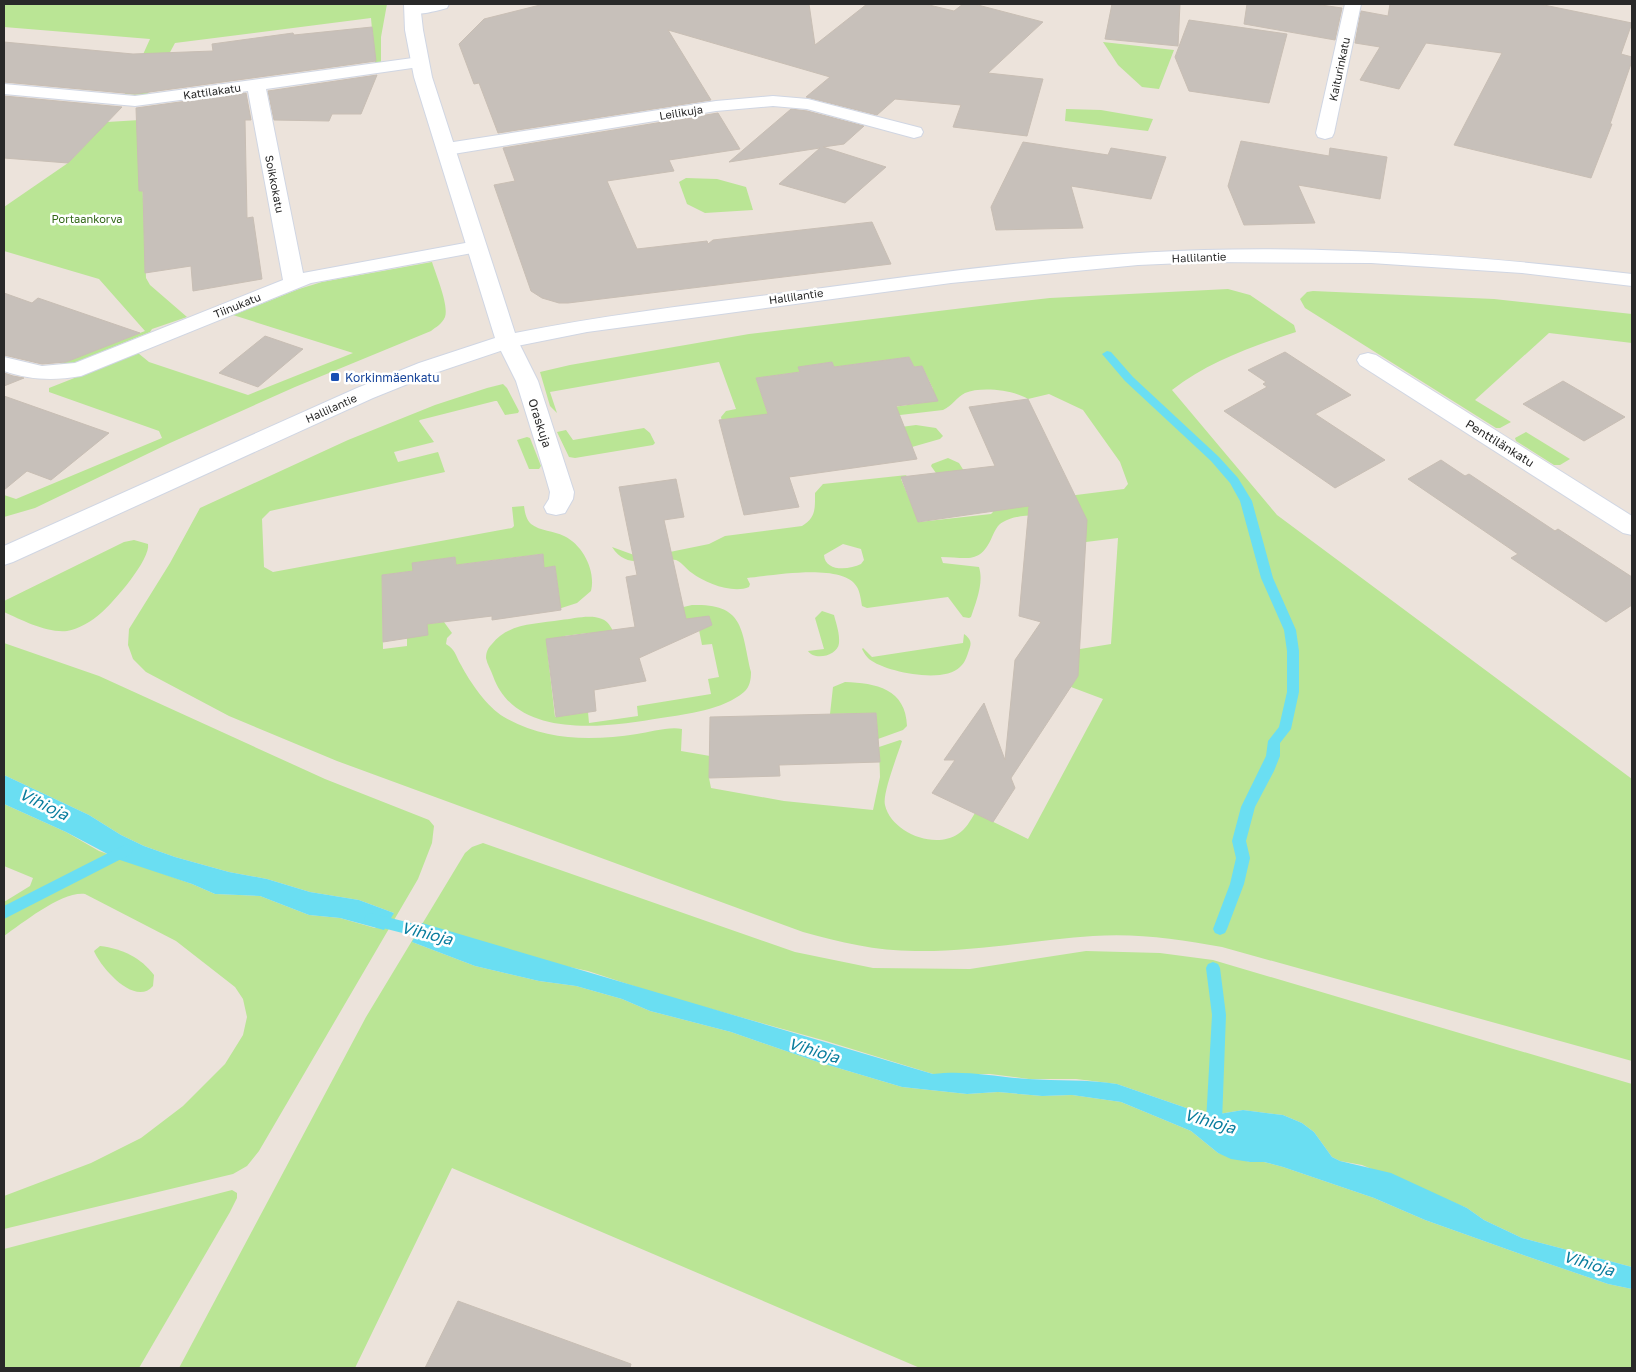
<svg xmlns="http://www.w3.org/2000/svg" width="1636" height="1372" viewBox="0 0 1636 1372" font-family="'Golos Text',sans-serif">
	<rect width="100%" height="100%" fill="#ece3db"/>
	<!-- green -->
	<g fill="#bae595" fill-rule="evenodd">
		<polygon points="4,4 387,4 381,37 381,62 375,63 371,18 175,43 147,95 125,94 150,39 4,27"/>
		<polygon points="1103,42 1174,50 1159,89 1142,87 1118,65"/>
		<polygon points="1066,109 1101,110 1153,119 1148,131 1065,121"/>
		<polygon points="140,120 146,278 150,285 187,317 152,329 150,332 74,363 52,367 145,331 99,279 4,251 4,207 68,163 107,122"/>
		<polygon points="686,178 717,179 746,187 753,210 705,213 687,204 679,182"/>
		<path d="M 432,262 C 436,275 449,305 445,317 C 442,324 436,327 431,331 L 295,387 L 170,443 L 35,508 L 4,517 L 4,495 L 16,499 L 162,438 L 159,431 L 49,392 L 49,388 L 138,353 L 149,362 L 248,395 L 353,353 L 233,315 L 299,289 L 322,282 Z"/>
		<path d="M 1228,289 L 1250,295 L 1294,325 L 1296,332 C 1253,346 1208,362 1172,390 L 1277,515 L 1632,779 L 1632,1061 L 1222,947 C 1179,939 1137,933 1093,936 C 1034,940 974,952 915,951 C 876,951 840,942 803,932 L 337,761 L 229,716 L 146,672 L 133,659 L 128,645 L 129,629 L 170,563 L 200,508 L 348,440 L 435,405 L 487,388 L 503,384 L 507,388 L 519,411 L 518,413 L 505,415 L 497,401 L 495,401 L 420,420 L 419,421 L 434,442 L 394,452 L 398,462 L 438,452 L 445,472 L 270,511 L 262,519 L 264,567 L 273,572 L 512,528 L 514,526 L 512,507 L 524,506 C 525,513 526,519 531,524 C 540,531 554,531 564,536 C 583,545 596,571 591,591 L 577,603 L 549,612 L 548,598 L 559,596 L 555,566 L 544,568 L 542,554 L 456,565 L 455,557 L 413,563 L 413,571 L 382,575 L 383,649 L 407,646 L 407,638 L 427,624 L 444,622 L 452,633 L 447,638 L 446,644 C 456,650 455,655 461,665 C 470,682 487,707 504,717 C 545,741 591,741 637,734 C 650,732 670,726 682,729 L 681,751 L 710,756 L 709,778 L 711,788 L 784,801 L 873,810 L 880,777 L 879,747 L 900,740 L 902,741 C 898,754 882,794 885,805 C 891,832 934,850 958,834 C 966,829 970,821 975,813 L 1028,839 L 1103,699 L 1071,687 L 1073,675 L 1050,646 L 1080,649 L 1111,644 L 1118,538 L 1086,542 L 1074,541 L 1057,516 C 1040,516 1018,513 1003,522 C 997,525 995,531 992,537 C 980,565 967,557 941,557 L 943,563 L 979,567 C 984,583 976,602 971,617 L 969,618 L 963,617 L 948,597 L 867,608 L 862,606 C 861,600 860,592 857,587 C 843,562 771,576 747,578 L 750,584 L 749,587 C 733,594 705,583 692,573 C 686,569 683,563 676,560 C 652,556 628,572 612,547 L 634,555 L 655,555 L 709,544 L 725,536 L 802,526 C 816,518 815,508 815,493 L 823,484 L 907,475 L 901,479 L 919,522 L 991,514 L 993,512 L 992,503 L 1012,503 L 1124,489 L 1128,484 L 1120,462 L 1083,410 L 1049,394 L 1028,399 C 1014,390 981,386 965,393 C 957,397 952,406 943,410 L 883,417 L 880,409 L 928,402 L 933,389 L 922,366 L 914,367 L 909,357 L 834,367 L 832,362 L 799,367 L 800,372 L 756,378 L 771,423 L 723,427 L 721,417 L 726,411 L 736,409 L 719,362 L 550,392 L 557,413 L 550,406 L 540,372 L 570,365 L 749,334 L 988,305 L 1050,298 ZM 843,544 L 861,549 L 864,560 L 861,564 C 849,570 825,572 824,555 Z"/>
		<polygon points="1313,291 1494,299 1632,314 1632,343 1549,333 1475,400 1511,422 1500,428 1496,428 1305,308 1300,299 1307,292"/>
		<polygon points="916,425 936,428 943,436 940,439 912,447 901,427"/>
		<polygon points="644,428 650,433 655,443 653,445 575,458 569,457 557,432 566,430 573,440"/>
		<polygon points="1526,432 1570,459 1560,465 1554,465 1516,441 1515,438"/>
		<polygon points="527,437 530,438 541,466 539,469 529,469 517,440"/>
		<polygon points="948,458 959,463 969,479 936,473 931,466 932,464"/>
		<path d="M 134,540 L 148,544 C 151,559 113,603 101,613 C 92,621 79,629 67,631 C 46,633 22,620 4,612 L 4,601 L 124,542 Z"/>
		<path d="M 692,605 C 745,603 741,630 751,672 C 751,679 750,687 744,692 C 723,710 687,714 661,718 C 608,727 516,741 493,676 C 491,670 487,664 486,658 C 486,652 488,648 492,644 C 508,623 536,624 561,620 C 573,619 590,614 602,619 C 608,621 611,627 614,633 L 588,633 L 564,636 L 547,648 L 555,717 L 588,712 L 589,723 L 638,716 L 637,706 L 711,694 L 708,679 L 719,677 L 712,644 L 702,645 L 698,625 L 654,614 Z"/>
		<path d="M 822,611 L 834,615 C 836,623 840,634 839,643 C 838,656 814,661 808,651 L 824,649 L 815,618 Z"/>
		<path d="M 964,634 C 971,639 972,643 969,650 C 967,656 965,663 960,667 C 944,684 885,672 869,659 C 866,656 864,653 862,649 L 863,648 L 872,657 L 963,643 Z"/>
		<path d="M 4,643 L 99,676 L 325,779 L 429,820 L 434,826 L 432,843 L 418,879 L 259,1151 L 247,1166 L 233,1174 L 4,1229 L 4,1196 L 91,1163 L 141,1138 L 183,1106 L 225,1064 L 243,1035 L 247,1017 L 243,999 L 235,987 L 176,941 L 85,894 C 62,891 23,923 4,936 L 4,902 L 30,886 L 33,878 L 4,866 L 4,804 L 66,832 L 99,851 L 192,884 L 215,894 L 260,896 L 309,915 L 340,918 L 375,928 L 394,913 L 359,900 L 310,892 L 267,879 L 229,872 L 175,857 L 144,846 L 121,835 L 89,815 L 4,775 Z"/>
		<path d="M 845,682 C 876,683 906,689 907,726 L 903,730 L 878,739 L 876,713 L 830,714 L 833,687 Z"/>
		<polygon points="483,843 795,952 873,968 970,969 1086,951 1160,953 1213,960 1632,1084 1632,1267 1522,1238 1484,1220 1467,1208 1362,1165 1340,1161 1332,1157 1314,1132 1302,1123 1283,1115 1243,1110 1213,1115 1198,1112 1117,1084 1076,1079 1029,1079 990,1074 933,1074 826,1041 661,995 588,971 555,964 412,942 475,966 539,981 576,986 622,999 650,1011 731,1032 818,1062 902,1087 967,1094 998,1092 1042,1096 1072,1095 1121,1102 1191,1131 1218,1153 1250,1162 1264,1162 1283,1167 1374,1198 1425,1220 1526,1256 1608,1284 1632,1289 1632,1368 920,1368 452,1168 355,1368 179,1368 366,1017 465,853 472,847"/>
		<path d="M 100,946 C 123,949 140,957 154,975 L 153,986 C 135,1007 101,968 94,951 Z"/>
		<polygon points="232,1190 237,1193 237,1198 230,1212 139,1368 4,1368 4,1249"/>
	</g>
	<!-- water -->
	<g fill="#6adef2">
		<polygon points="4,775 89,815 121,835 144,846 175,857 229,872 267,879 310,892 359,900 394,913 384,930 340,918 309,915 260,896 215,894 192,884 117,859 66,832 4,804"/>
		<path d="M 422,923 L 933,1074 C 967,1070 995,1077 1028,1079 C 1058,1081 1087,1079 1117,1084 L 1198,1112 L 1213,1115 L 1243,1110 L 1283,1115 L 1302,1123 L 1314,1132 L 1332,1157 L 1340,1161 L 1391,1173 L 1467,1208 L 1484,1220 L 1522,1238 L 1632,1267 L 1632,1289 L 1608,1284 L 1526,1256 L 1425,1220 L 1374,1198 L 1283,1167 L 1264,1162 L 1250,1162 L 1231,1159 L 1218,1153 L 1191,1131 L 1121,1102 L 1072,1095 L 1042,1096 L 998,1092 L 967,1094 L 902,1087 L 818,1062 L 731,1032 L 650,1011 L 622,999 L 576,986 L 539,981 L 475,966 L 412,942 Z"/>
	</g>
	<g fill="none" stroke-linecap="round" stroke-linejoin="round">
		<!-- stream -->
		<g fill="#6adef2" fill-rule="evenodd">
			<polygon points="1107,351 1111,352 1133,377 1219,457 1238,478 1252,501 1273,578 1296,630 1299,651 1299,692 1291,729 1280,743 1280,756 1274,771 1255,807 1246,841 1250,858 1244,884 1227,929 1225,933 1220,935 1215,933 1213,929 1230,884 1236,858 1232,841 1241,807 1266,756 1268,741 1279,727 1287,692 1287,651 1284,630 1261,578 1240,501 1230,483 1211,461 1125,381 1102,354"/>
			<polygon points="126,844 131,846 133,850 131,854 4,919 4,906"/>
			<polygon points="371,913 434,929 439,931 441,935 439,939 434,941 371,925 366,923 364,919 366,915"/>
			<polygon points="1213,962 1218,964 1220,968 1226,1015 1222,1122 1220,1127 1214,1129 1208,1127 1206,1122 1212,1015 1206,968 1208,964"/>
		</g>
	</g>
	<!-- building -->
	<g fill="#c7c0ba" stroke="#c8beb4">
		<polygon points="544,4 809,4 815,45 867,4 925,4 954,11 963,4 974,4 1043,22 988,73 1043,79 1027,136 953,127 961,105 895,99 877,115 806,97 830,77 668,30 711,100 498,133 479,83 474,84 459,44 484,19"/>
		<polygon points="1112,4 1180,4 1178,46 1105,39"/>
		<polygon points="1247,4 1314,4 1342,8 1335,40 1244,24"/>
		<polygon points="1390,4 1539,4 1632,23 1621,54 1632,57 1632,61 1610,124 1612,124 1591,178 1454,145 1502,53 1426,43 1399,89 1360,80 1380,47 1355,43 1361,11 1388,16"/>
		<polygon points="1189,20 1287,34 1269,103 1189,91 1175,57"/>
		<polygon points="372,27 376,61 135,94 4,82 4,42 133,54 213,51 212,44 293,33 294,35"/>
		<polygon points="377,75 361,114 332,114 329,121 274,120 268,91"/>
		<polygon points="246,93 251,120 245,120 247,218 253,217 262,279 193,291 191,266 145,273 143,191 139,191 136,108"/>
		<polygon points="4,96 122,107 68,163 4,158"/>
		<polygon points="791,109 807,111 864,126 844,144 823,147 886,167 845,203 779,184 820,148 729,162"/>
		<polygon points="718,113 740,149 669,160 674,171 607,181 637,249 707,241 708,244 713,240 872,222 891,264 568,303 559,303 542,298 531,291 494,185 515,181 503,148"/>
		<polygon points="1241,141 1329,156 1330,148 1387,157 1380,199 1298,185 1315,223 1244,225 1228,186"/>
		<polygon points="1023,142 1108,155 1111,148 1166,157 1151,199 1071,186 1083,228 996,230 991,207"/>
		<polygon points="4,293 32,303 38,298 140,333 66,362 42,364 4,355"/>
		<polygon points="265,336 303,349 258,387 219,373"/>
		<polygon points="1285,352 1351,395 1315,414 1385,460 1335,488 1224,411 1267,387 1263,384 1266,382 1248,370"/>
		<polygon points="909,357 914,367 922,366 938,401 896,406 917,459 789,477 799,507 744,515 719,420 768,414 756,378 800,372 798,367 832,362 834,367"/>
		<polygon points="4,373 13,376 24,378 4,386"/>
		<polygon points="1563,381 1625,417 1584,441 1523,404"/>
		<polygon points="4,396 109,433 51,480 27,471 4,490"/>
		<polygon points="1028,399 1087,520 1078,676 1011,778 1015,788 993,822 932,793 955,760 944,760 984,703 1005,760 1015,660 1041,622 1019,616 1029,506 918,522 901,477 995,466 969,407"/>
		<polygon points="1441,460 1465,476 1469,474 1555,531 1558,529 1632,577 1632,605 1606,622 1511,558 1518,554 1408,479"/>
		<polygon points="676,479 684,517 664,520 686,619 709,616 712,625 639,658 646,681 594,690 596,711 556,717 546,639 635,627 626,577 637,575 619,487"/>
		<polygon points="543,554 544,568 555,566 561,610 492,620 492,616 427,624 428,635 383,642 382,575 413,571 412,563 455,557 456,565"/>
		<polygon points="876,713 880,762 779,765 780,776 709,778 710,717"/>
		<polygon points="458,1301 631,1364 630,1368 425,1368"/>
	</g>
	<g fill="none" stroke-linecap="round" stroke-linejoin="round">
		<defs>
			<g id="street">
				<path d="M 413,4 L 449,4 L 447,8 C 435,11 419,16 407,13 L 405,9 L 407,5 Z"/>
				<polygon points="1345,4 1361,4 1334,133 1332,137 1325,139 1318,137 1316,133"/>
				<path d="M 420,57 L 426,58 L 429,62 L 426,66 L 266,89 L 303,273 L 476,241 L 483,243 L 486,247 L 483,251 L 311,283 L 81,376 C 54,381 30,380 4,371 L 4,357 L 42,366 L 75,363 L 283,280 L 248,91 L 135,106 L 4,94 L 4,84 L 135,96 Z"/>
				<polygon points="773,96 808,99 921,128 923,132 921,136 914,138 807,109 773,106 716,111 447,155 440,153 438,149 440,145 447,143 716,101"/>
				<polygon points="507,334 515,336 518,341 538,381 574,492 573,499 565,513 556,515 547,513 544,507 549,499 550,492 543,468 516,381 496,341 499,336"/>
				<polygon points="1368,353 1376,355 1632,516 1632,535 1623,533 1360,365 1357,360 1360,355"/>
			</g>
			<path id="secondary" d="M 404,4 L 420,4 L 423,30 L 432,77 L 515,333 C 610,314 705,303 800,291 C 934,273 1069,254 1204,250 C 1347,246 1490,257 1632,274 L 1632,286 L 1522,273 L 1371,263 L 1206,262 L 1138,265 L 951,283 L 587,332 L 512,347 L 435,373 L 373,398 L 13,562 L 4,565 L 4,546 L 357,388 L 419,363 L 495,338 L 414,77 L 405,30 Z"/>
		</defs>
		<!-- street casing -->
		<use href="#street" stroke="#d0d6e3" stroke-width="2"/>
		<!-- secondary casing -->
		<use href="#secondary" stroke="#d0d6e3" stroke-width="2"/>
		<!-- street -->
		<use href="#street" fill="#fff" fill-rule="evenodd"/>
		<!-- secondary -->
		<use href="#secondary" fill="#fff" fill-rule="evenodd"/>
	</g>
	<!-- markers -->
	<rect fill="#1a4fb4" stroke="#fff" stroke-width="2" x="330" y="372" width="10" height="10" rx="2.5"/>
	<g text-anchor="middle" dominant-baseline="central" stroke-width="5" stroke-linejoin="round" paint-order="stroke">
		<!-- far-street labels -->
		<g font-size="11" fill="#292929" stroke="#fff">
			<text transform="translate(1339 69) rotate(-78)">Kaiturinkatu</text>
			<text transform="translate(212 91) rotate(-8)">Kattilakatu</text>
			<text transform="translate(681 112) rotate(-9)">Leilikuja</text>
			<text transform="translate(275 184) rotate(79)">Soikkokatu</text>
			<text transform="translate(1199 257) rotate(-2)">Hallilantie</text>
			<text transform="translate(796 296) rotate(-8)">Hallilantie</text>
			<text transform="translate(237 305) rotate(-22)">Tiinukatu</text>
			<text transform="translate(331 408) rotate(-24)">Hallilantie</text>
		</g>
		<!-- far-park labels -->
		<g font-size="11" fill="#326818" stroke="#fff">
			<text x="87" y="218">Portaankorva</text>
		</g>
		<!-- transit labels -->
		<g font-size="12" fill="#164399" stroke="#fff" text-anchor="start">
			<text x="345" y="377">Korkinmäenkatu</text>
		</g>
		<!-- street labels -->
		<g font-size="12" fill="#292929" stroke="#fff">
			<text transform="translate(540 423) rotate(72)">Oraskuja</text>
			<text transform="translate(1500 443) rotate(32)">Penttilänkatu</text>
		</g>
		<!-- near-water labels -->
		<g font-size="16" font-style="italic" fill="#097d9e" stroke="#fff">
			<text transform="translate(44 804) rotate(26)">Vihioja</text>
			<text transform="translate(427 933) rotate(14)">Vihioja</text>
			<text transform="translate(814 1050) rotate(17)">Vihioja</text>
			<text transform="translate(1210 1121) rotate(16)">Vihioja</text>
			<text transform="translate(1589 1263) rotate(17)">Vihioja</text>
		</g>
	</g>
	<!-- border -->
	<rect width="1636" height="1372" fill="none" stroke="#292929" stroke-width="10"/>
</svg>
